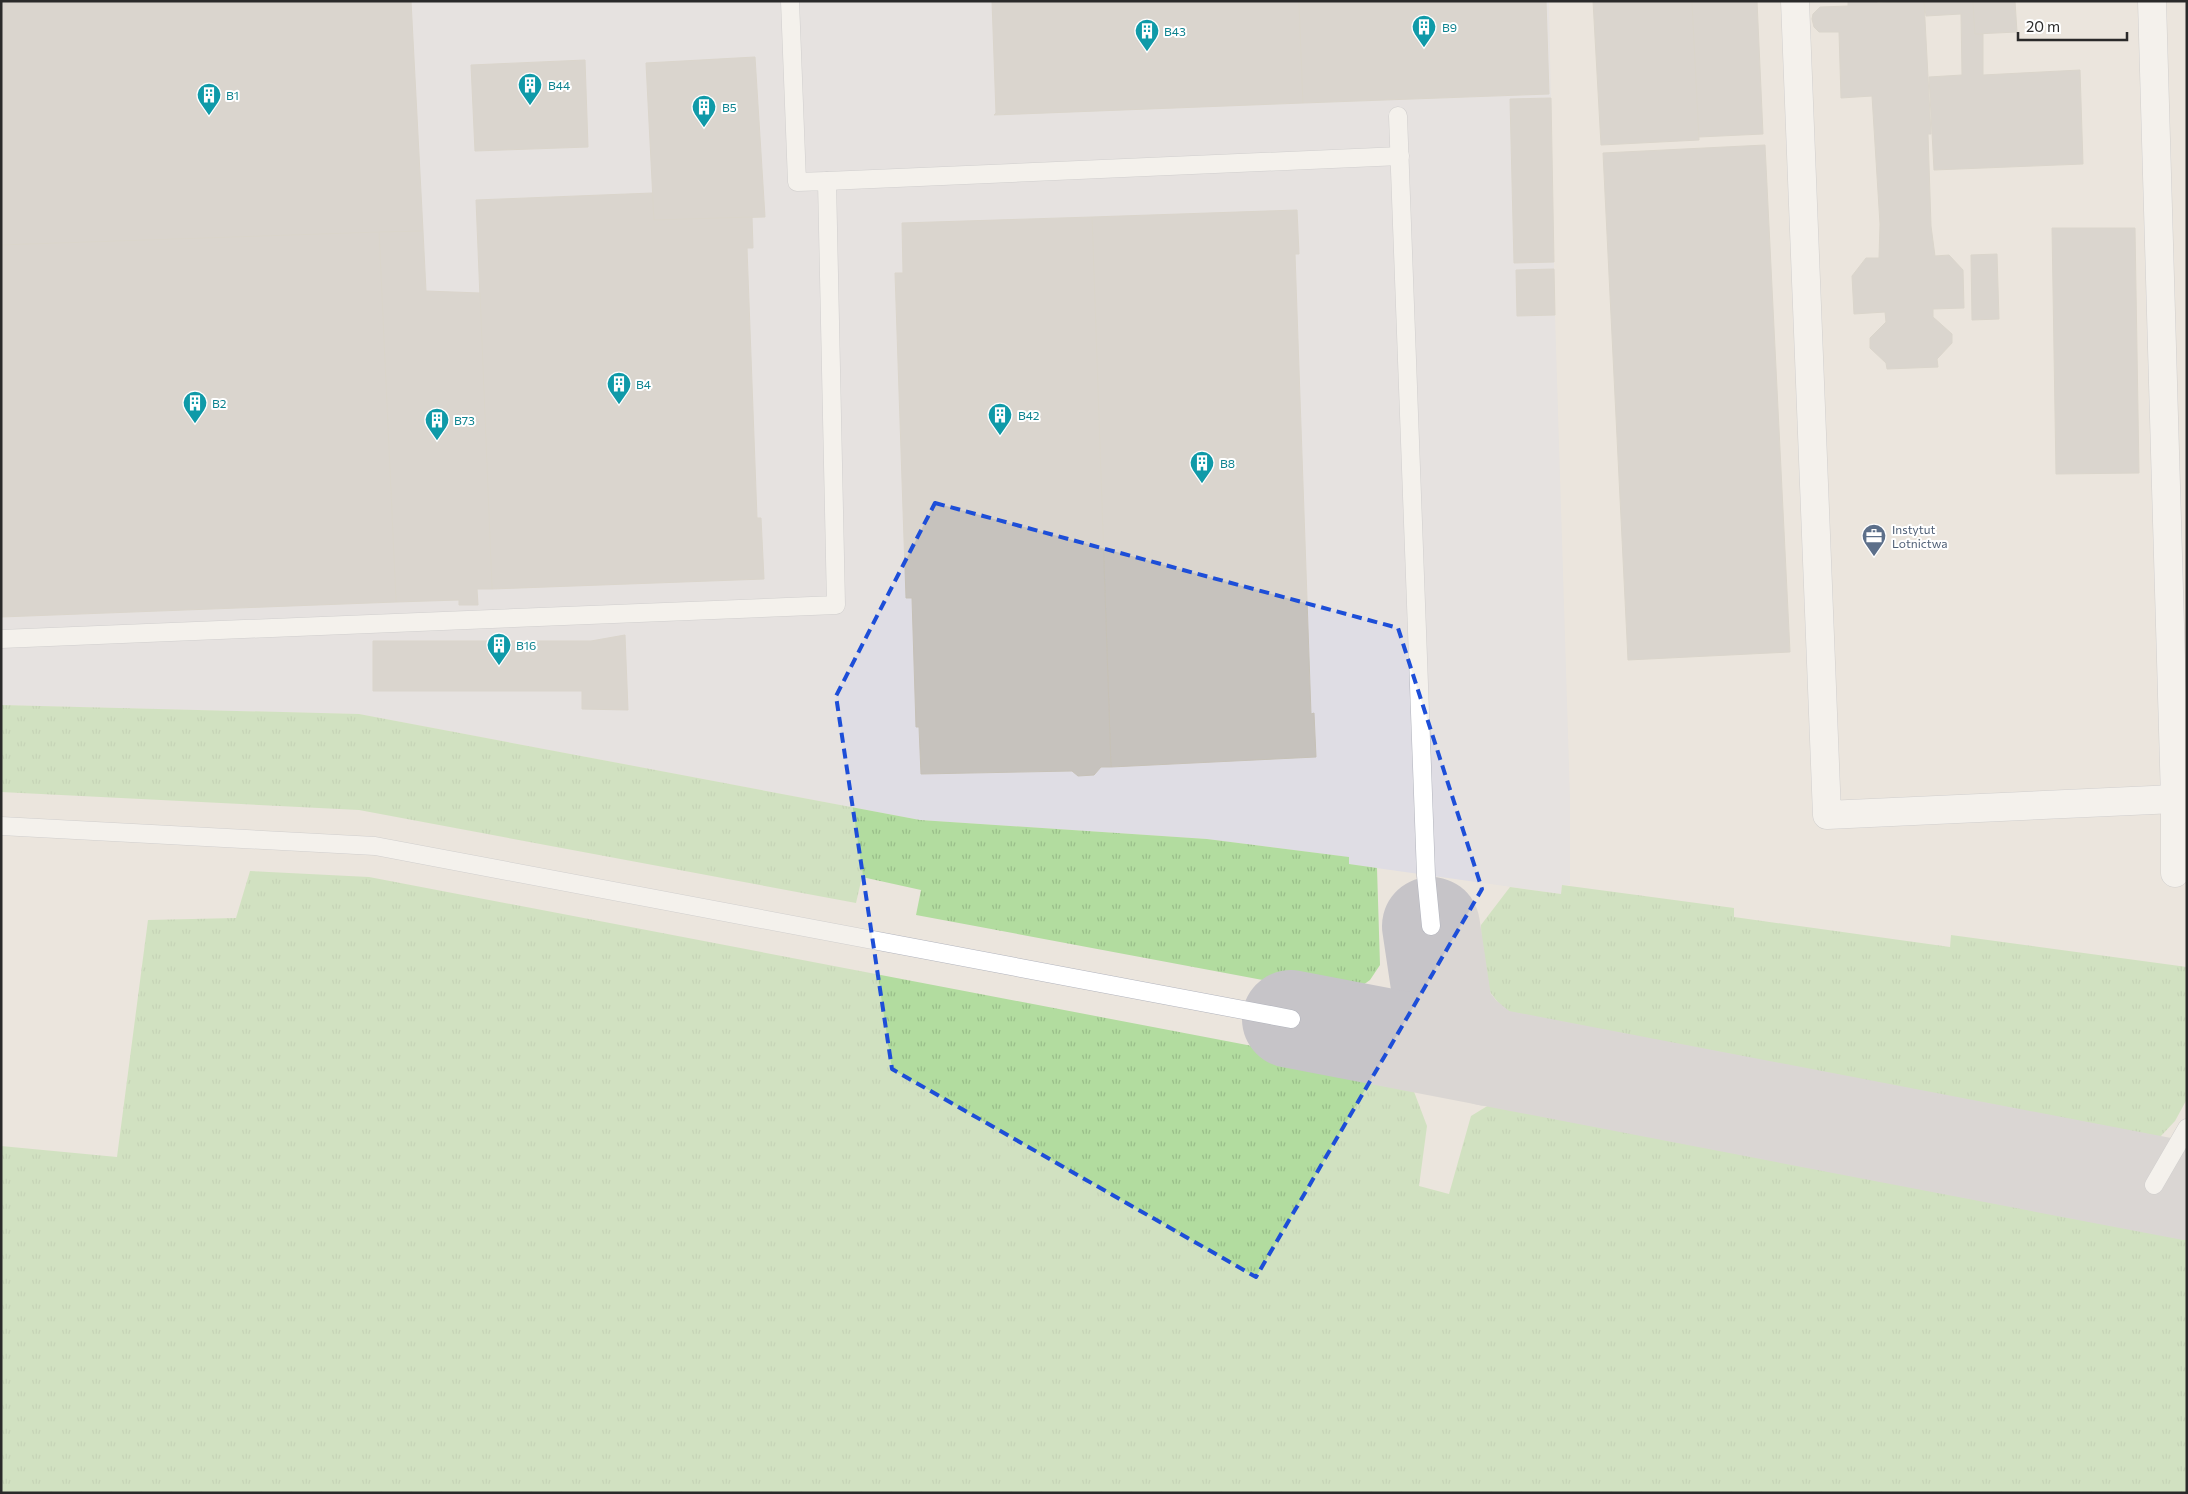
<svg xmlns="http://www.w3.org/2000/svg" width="2188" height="1494" viewBox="0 0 2188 1494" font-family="Commissioner,sans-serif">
	<defs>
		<pattern id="grass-tufts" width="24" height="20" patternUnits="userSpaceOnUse" patternTransform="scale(1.25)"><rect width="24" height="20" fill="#b2dc9f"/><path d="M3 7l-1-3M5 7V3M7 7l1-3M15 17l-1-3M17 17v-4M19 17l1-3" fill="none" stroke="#99bd89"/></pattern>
	</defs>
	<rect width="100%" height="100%" fill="#ebe5dd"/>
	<!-- industrial -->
	<polygon fill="#dfdde4" points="1,1 1549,1 1555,315 1570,799 1570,885 1562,885 1561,894 1348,864 1348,857 1207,839 920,820 359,714 1,705"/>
	<!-- grass -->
	<g fill="url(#grass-tufts)">
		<polygon points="1,705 359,714 920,820 1207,839 1349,857 1349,864 1377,868 1380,965 1370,980 1356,990 1338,994 916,915 921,890 862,877 856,903 359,810 1,792"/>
		<polygon points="250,871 369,877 1388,1072 1413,1089 1427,1126 1419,1186 1449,1194 1471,1116 1507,1094 2187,1225 2187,1493 1,1493 1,1146 117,1157 148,920 236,918"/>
		<polygon points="1562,885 1734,908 1734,917 1950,947 1951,935 2187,967 2187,1099 2175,1121 2160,1137 2127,1146 1536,1033 1503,1009 1490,992 1482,970 1481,925 1510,887 1561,894"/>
	</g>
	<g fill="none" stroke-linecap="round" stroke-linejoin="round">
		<!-- taxiway -->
		<g stroke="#c6c4c8" stroke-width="98">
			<polyline points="1431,926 1444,1013 1461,1035 1488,1057"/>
			<polyline points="1291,1019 2187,1191"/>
		</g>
	</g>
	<!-- building -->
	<g fill="#c6c2bd" stroke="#c6c1b7">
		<polygon points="1,1 411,1 423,231 1,245"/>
		<polygon points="992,1 1299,1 1303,103 994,115 996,113"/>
		<polygon points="1299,1 1546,1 1549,94 1303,103"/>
		<polygon points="1593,1 1692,1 1699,140 1601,145"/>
		<polygon points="1692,1 1757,1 1763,134 1699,137"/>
		<polygon points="1848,1 1877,1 1877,3 1924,1 1931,134 1928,134 1931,226 1935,256 1949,255 1963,270 1964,308 1933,309 1933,317 1952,334 1952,343 1937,359 1938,367 1887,369 1886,363 1870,348 1870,338 1886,322 1885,312 1854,314 1852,276 1866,258 1879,258 1880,224 1872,96 1841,98 1839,32 1819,32 1814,27 1812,19 1813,14 1820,7 1848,6"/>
		<polygon points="1924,1 1973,1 1975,34 1983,34 1983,75 2080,70 2083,164 1934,170 1929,77 1962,75 1961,14 1926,16"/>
		<polygon points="1973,1 2015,1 2017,32 1975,34"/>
		<polygon points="755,57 765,217 654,220 646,63"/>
		<polygon points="585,60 588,147 475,151 471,65"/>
		<polygon points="1551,98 1554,262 1514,263 1510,99"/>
		<polygon points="1765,145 1790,652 1628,660 1603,153"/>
		<polygon points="652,193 654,220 752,217 753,248 747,248 757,518 761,518 764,579 492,589 476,200"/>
		<polygon points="1297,210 1299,254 1295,254 1311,714 1314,713 1316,757 1111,767 1092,217"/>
		<polygon points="1092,217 1111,767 1101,767 1094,775 1078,776 1072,771 921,774 919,727 916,727 912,598 906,598 895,273 903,273 902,223"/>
		<polygon points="2052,228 2135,228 2139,473 2056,474"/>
		<polygon points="423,231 426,291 480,293 492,589 477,589 478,605 459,605 459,600 396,602 379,232"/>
		<polygon points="379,232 396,602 1,617 1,245"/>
		<polygon points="1997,254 1999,319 1972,320 1971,255"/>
		<polygon points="1554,269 1555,315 1517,316 1516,270"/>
		<polygon points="625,635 628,710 582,709 582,691 373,691 373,641 591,641"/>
	</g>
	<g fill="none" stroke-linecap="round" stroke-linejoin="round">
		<defs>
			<g id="service">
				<polyline points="1398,116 1426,875 1431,926"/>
				<polyline points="827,181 1400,156"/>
				<polyline points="1,639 836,605 827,181 797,182 790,1"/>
				<polyline points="1,826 375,846 1291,1019"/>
				<polyline points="2154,1185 2187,1128"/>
			</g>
			<g id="minor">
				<polyline points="1795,1 1827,815 2175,799"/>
				<polyline points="2152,1 2175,799 2175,873"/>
			</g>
		</defs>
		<!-- service casing -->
		<use href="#service" stroke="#b1b3bc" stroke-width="19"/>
		<!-- minor casing -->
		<use href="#minor" stroke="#b1b3bc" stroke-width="29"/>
		<!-- service -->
		<use href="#service" stroke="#fff" stroke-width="18"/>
		<!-- minor -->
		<use href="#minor" stroke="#fff" stroke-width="28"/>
	</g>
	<!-- marked area -->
	<path d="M0 0H2188V1494H0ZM 935,503 L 1398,628 L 1482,889 L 1256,1277 L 892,1069 L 836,696 Z" fill="#ebe5dd" fill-opacity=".55" fill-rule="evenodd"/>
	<path fill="none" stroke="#1d4ed8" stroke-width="4" stroke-dasharray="10 6" stroke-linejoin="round" d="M 935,503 L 1398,628 L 1482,889 L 1256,1277 L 892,1069 L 836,696 Z"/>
	<!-- icons -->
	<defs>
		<symbol id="building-pin" viewBox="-11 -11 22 30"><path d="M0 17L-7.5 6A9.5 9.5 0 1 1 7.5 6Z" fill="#0f9aa8" stroke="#fff"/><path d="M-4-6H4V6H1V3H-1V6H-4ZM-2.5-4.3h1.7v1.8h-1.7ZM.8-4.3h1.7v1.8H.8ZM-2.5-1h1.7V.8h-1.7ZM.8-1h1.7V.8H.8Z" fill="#fff"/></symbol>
		<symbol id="office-pin" viewBox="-11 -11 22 30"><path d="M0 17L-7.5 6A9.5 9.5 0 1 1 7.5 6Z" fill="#5c6f8a" stroke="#fff"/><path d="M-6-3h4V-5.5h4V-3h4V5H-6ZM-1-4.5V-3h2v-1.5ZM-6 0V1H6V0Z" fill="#fff"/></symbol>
	</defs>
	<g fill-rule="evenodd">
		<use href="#building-pin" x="1410" y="13" width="28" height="38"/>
		<use href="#building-pin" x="1133" y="17" width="28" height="38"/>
		<use href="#building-pin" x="516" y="71" width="28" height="38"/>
		<use href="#building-pin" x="195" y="81" width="28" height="38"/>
		<use href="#building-pin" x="690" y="93" width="28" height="38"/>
		<use href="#building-pin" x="605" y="370" width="28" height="38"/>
		<use href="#building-pin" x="181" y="389" width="28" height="38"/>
		<use href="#building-pin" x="986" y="401" width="28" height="38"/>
		<use href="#building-pin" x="423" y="406" width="28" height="38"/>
		<use href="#building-pin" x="1188" y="449" width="28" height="38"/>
		<use href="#office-pin" x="1860" y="522" width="28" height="38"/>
		<use href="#building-pin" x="485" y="631" width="28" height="38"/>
	</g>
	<g text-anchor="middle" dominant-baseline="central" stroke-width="4" stroke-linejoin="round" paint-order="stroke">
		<!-- culture labels -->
		<g font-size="12" fill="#0d838f" stroke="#fff" text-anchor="start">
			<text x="1442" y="27">B9</text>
			<text x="1164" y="31">B43</text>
			<text x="548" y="85">B44</text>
			<text x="226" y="95">B1</text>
			<text x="722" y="107">B5</text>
			<text x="636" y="384">B4</text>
			<text x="212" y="403">B2</text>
			<text x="1018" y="415">B42</text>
			<text x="454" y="420">B73</text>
			<text x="1220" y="463">B8</text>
			<text x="516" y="645">B16</text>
		</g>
		<!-- service labels -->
		<g font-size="12" fill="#4e5e75" stroke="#fff" text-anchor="start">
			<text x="1892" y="529">Instytut<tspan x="1892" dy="14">Lotnictwa</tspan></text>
		</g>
	</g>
	<!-- border -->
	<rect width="2188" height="1494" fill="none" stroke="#2a2a2a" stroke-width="5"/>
	<!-- scale -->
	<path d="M2018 32v8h109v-8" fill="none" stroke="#2a2a2a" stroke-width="2.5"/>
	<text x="2026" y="32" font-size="15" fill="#2a2a2a" stroke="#ffffff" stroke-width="4" paint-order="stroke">20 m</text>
</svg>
